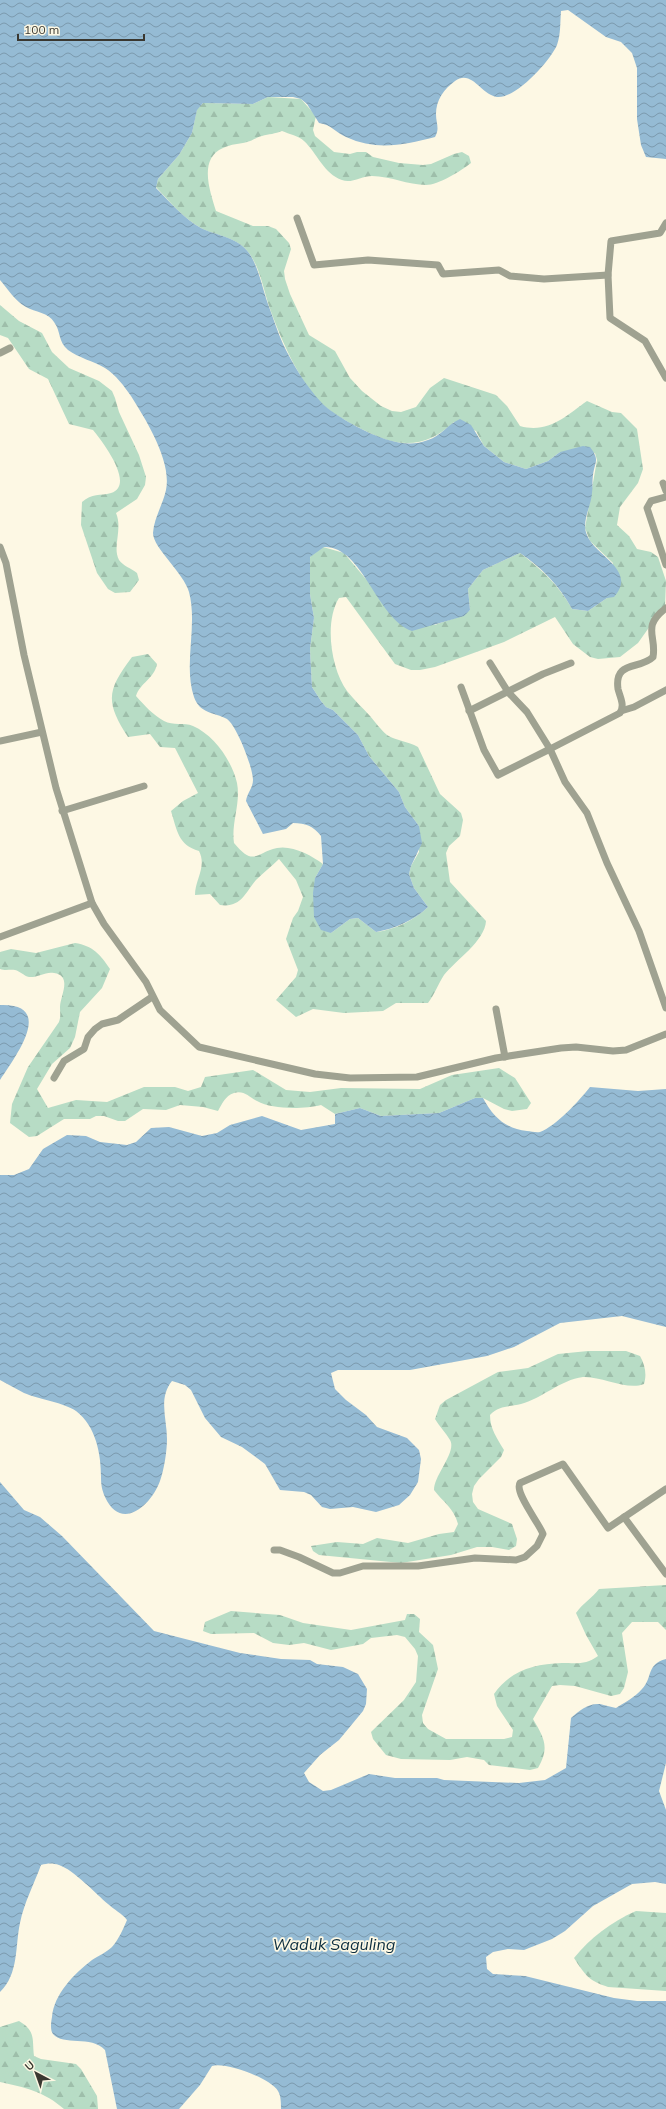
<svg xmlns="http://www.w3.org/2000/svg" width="666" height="2109" viewBox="0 0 666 2109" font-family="Mulish,sans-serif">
	<defs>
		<pattern id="forest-firs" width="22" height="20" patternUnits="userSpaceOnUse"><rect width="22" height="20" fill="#b7dcc5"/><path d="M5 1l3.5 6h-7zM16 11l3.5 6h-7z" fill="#9ebeaa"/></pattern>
		<pattern id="water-waves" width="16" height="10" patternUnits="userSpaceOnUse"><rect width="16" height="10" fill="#95bbd4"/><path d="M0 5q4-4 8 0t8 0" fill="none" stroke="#7b99ad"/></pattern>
	</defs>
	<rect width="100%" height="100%" fill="#fdf8e4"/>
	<!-- forest -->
	<g fill="url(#forest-firs)">
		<path d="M 268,97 L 301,99 L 316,116 L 313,130 L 315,136 L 334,152 L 350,154 L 357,152 L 366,152 L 373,157 L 399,163 L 423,165 L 431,164 L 454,154 L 462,152 L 469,156 L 471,163 C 461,171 438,185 426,185 C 408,185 390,176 372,176 C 362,176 351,184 342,180 C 324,174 317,153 304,141 C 299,136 289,134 282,131 C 275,134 269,134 262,136 C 257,137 252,141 247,142 C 240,144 231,144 223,148 C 198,159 210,191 216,211 L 253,226 L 268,226 L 276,229 L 289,243 L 291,249 L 284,271 L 285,279 L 290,294 L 309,335 L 335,351 L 350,378 L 362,391 L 381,406 L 392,411 L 401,412 L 416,407 L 430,388 L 444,378 L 496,395 L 507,406 L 520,426 C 548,434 566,416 587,401 L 612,412 L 621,413 L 637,429 L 643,469 L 638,483 L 620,507 L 617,525 L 629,536 L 637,549 L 651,552 L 658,557 L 666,581 L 665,605 L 638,643 L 620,657 L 598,659 L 590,657 L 573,644 L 555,617 L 504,642 L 435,667 L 420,670 L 411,670 L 395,664 L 346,597 L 339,598 C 324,622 331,669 347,691 C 354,700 363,708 370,716 C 375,722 381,730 387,735 C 396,741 408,741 418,747 L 440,794 L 461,813 L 463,820 L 460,836 L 449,846 L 446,853 L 450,882 L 486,921 C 485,941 456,960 444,975 C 438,984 435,994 428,1003 L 396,1003 L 383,1011 L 344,1013 L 313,1009 L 296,1017 L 276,1000 L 296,977 L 298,970 L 286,939 L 293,918 L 298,911 L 303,897 L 296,880 L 279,859 C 272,866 263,873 256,880 C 245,893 241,908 220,905 L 210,894 L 195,895 C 195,879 207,867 199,851 C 178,845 177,830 171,811 L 183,801 L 198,793 L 175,748 L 160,747 L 150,734 L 128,737 C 104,701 108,689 132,657 L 148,654 L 157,664 C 154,679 140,683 136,696 C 144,705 153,715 164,721 C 173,726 184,722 193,726 C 214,735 232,761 237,783 C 241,803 231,823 234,843 C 254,867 255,853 277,848 C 292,845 311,855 323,864 L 315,878 L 331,933 L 350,919 L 358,918 L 376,932 C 394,930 415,920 428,907 L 414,888 L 409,874 L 411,866 L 419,852 L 419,826 L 405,807 L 399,792 L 369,756 L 358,735 L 333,710 L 326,707 L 321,701 L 312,687 L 310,649 L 314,618 L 310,594 L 309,560 L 312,553 L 323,547 L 344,553 L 365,578 L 435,625 C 446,620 461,618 470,610 L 468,589 L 483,570 L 520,553 C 541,569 559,585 572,609 L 588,611 L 607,598 L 613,563 L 590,541 L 585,528 L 597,460 L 595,453 L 560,452 L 548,461 L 526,469 L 504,462 L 484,446 L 476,431 L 454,422 C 432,443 408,449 379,437 C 364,431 333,415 322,404 C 298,380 280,337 269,306 C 263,288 260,268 249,253 C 238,237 216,236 201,228 C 184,219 169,201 156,187 L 158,179 L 179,155 L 192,133 L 197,109 L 203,103 L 253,104 Z"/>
		<path d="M 0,305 L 19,321 L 42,333 L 52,352 L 69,368 L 99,381 L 112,391 L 115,398 L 119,412 L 139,455 L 146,477 L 145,485 L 137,499 L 116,513 C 123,529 112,547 119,560 C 123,566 131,568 137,573 L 139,580 L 130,592 L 115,593 L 108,589 L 97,573 L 81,525 L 82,502 C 92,493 100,496 111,493 C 136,485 102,441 93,430 L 69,424 L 48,379 L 29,369 L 8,338 L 0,335 Z"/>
		<path d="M 75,943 C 93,946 100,954 110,969 L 102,988 L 80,1012 L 75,1037 L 70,1048 L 52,1064 L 37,1089 L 48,1108 L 76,1100 L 107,1102 L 144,1087 L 175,1087 L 188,1091 L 201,1087 L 205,1077 L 253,1070 L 286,1090 L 310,1092 L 341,1088 L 420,1089 L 452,1075 L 499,1068 L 515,1078 L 531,1103 L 527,1109 L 512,1111 L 504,1109 L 483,1098 L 475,1098 L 439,1113 L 381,1116 L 360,1108 L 335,1114 L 321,1105 C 304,1109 273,1110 257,1101 C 249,1097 244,1090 234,1093 C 225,1096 222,1104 218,1111 L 203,1107 L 180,1105 L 166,1110 L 143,1109 L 125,1121 L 118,1121 L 104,1116 L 96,1116 L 90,1119 L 64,1119 L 37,1136 L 29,1137 L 10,1123 L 12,1104 L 28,1067 L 59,1022 C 61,1016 60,1013 60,1007 C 60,996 73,976 54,973 C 46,971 37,978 29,977 C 24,976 20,971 15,970 C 10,969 6,971 0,969 L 0,952 L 11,949 L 36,953 Z"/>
		<path d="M 588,1351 L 626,1351 L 640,1356 C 645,1365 647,1374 644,1384 C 627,1391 602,1376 583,1377 C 560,1380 543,1398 521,1404 C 510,1407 499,1405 490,1415 C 490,1429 497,1438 504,1450 L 501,1457 L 479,1479 L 474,1486 L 472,1494 L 473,1502 L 478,1509 L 512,1524 L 517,1539 L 516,1546 L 509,1550 L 492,1547 L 477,1547 L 451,1555 L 401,1563 L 319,1555 L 313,1551 L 311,1546 L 337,1542 L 363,1544 L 377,1538 L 408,1543 L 439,1534 L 454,1532 L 458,1524 C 454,1508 443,1502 434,1490 C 434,1475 457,1452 450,1440 C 446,1433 439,1426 435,1419 L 440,1405 L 446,1400 L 498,1372 L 528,1368 L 558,1354 Z"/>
		<path d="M 666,1585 L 666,1630 L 658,1622 L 632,1622 L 622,1633 L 628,1672 L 624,1688 L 620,1694 L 611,1696 L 575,1686 L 560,1685 L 552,1686 L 533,1719 C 544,1738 550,1747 538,1768 L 530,1770 L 489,1765 L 484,1760 L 467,1757 L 450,1760 L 401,1759 L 386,1755 L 373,1739 L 371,1732 L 404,1700 L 416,1682 L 418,1656 L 415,1649 L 405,1637 L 397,1635 L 371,1638 L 363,1644 L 331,1650 L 304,1643 L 289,1645 L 273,1643 L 254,1633 L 211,1634 L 203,1631 L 205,1622 L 231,1611 L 280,1615 L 303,1623 L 351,1630 L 405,1620 L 407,1614 L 414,1614 L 420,1619 L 419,1632 L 433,1645 L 438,1669 L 422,1715 L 423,1723 L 428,1729 L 446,1739 L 504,1739 L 512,1737 L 513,1730 L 497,1706 L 494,1694 C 511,1670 534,1664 562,1663 C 577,1663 586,1665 598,1656 L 586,1635 L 576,1613 C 583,1603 592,1598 599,1589 Z"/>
		<path d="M 636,1911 L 666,1913 L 666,1991 L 608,1987 C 589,1981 585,1975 574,1958 C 590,1938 611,1922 636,1911 Z"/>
		<path d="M 19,2021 C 36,2031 32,2039 34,2056 L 41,2059 L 76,2064 L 81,2069 L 97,2096 L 98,2109 L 64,2109 C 45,2092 24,2087 0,2082 L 0,2027 Z"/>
	</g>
	<!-- water -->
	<g fill="url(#water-waves)">
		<path d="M 0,0 L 666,0 L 666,159 L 646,157 L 641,145 L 637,119 L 637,68 L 632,53 L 621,42 L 606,37 L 568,10 L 561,11 C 560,22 561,34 557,45 C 550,61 516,99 497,97 C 481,95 472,69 455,81 C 444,89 436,100 436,114 C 436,124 440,128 435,137 C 403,145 377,151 346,137 C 335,132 332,125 319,123 L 307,104 L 301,99 L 293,97 L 268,97 L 253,104 L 203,103 L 197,110 L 192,133 L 179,155 L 158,179 L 156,188 C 169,201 184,219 201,228 C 217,236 238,237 249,253 C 259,268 262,287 268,304 C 273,317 277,331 283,344 C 292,363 306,386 321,402 C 329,412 360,429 372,434 C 389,441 409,448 428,440 C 441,436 448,424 460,419 L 471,425 L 484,446 L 504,462 L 526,469 L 548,461 L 560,452 L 583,446 L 590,447 C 600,460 595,461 593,475 C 592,481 593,487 592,493 C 591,507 581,522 587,535 C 595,556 638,570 614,597 L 607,598 L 588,611 L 572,609 C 559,585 542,568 520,553 L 483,570 L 468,589 L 470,610 L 464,616 L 412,631 C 376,618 363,546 324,547 L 310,557 L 310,594 L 314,618 L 310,649 L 312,687 L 321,701 L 326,707 L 333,710 L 358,735 L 369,756 L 399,792 L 405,807 L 419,826 L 422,843 L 411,866 L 409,874 L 414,888 L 428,907 C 415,920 394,929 376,932 L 358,918 L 350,919 L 331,933 L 321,930 L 314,917 L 313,893 L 315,878 L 323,864 L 321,836 C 313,826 306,823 293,823 L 286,829 L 263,834 L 246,801 C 247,793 253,788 253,780 C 253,768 237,726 227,719 C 214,712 200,714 194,697 C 183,664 198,626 189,592 C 184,573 153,548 153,533 C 154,518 163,504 166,490 C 172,461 146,420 131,396 C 124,386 116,375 105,368 C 93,361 79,358 68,350 C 58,342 61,331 54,322 C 49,313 35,312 26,307 C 15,301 8,289 0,280 Z"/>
		<path d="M 0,1005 C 57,1003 14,1058 0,1080 Z"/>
		<path d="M 590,1087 L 638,1091 L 666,1089 L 666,1327 L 622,1316 L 560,1323 L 514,1347 L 487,1356 L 410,1370 L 338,1370 L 331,1373 L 335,1389 L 346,1400 L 366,1415 L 377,1427 L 407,1438 L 419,1450 L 421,1459 L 418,1482 L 410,1495 L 399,1505 L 376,1512 L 353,1507 L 330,1509 L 322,1507 L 311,1495 L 304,1492 L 280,1490 L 265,1464 L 242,1447 L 221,1437 L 205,1418 L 191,1390 L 185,1385 L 172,1381 C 158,1398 167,1419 167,1439 C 167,1451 164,1470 160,1481 C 151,1506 121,1532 105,1497 C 102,1490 101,1485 101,1477 C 101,1454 96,1426 76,1411 C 65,1403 38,1399 24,1393 C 16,1389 8,1384 0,1380 L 0,1175 L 14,1175 L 29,1169 L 43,1149 L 67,1135 L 86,1136 L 100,1142 L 127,1145 L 136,1142 L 151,1128 L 169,1127 L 202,1136 L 217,1133 L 230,1125 L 262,1116 L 301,1130 L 335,1124 L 335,1114 L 360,1108 L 381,1116 L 439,1113 L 475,1098 L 483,1098 C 493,1117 506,1129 527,1131 C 531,1131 536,1133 540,1132 C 556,1126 579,1101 590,1087 Z"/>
		<path d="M 0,1482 L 24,1510 L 40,1517 L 62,1536 L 154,1631 L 240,1653 L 281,1659 L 310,1660 L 317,1664 L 343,1667 L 358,1674 L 367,1689 L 366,1704 L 363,1711 L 339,1740 L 320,1755 L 304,1773 L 309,1782 L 323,1791 L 331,1790 L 369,1774 L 395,1778 L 437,1778 L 444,1780 L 519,1783 L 545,1780 L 566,1768 L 571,1718 C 579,1711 588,1703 600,1704 C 605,1705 610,1707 616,1708 C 624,1703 635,1697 642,1689 C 653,1678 646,1664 666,1659 L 666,1763 L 659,1791 L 666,1810 L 666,1884 L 655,1882 L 632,1884 L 593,1906 L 565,1931 L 552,1939 L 524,1950 L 508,1949 L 493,1952 L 486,1957 L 487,1969 L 493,1974 L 525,1976 L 614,1998 L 637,2001 L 666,2001 L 666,2109 L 281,2109 C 281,2103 281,2096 278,2091 C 270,2078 226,2062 212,2066 L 200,2085 L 179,2109 L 117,2109 L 105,2050 C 91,2035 63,2046 53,2034 C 50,2030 51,2022 52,2017 C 54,1994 74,1974 92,1960 C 98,1956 107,1952 112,1947 C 119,1939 123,1929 127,1920 C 122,1913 114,1910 108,1904 C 96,1894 74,1870 59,1865 C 53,1863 48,1863 41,1865 C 34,1884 24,1903 20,1923 C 15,1946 19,1974 0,1992 Z"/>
	</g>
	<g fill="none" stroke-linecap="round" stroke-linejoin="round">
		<!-- street -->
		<g stroke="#9fa291" stroke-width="7">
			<polyline points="297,218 314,265 368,260 438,265 443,274 499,270 510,276 544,279 608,275"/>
			<polyline points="666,223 660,233 611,241 608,275 610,318 645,341 666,378"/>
			<polyline points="0,353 10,348"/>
			<polyline points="663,483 666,491"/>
			<polyline points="666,497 651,501 647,508 666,565"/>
			<polyline points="0,547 6,563 24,655 56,788 92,903 104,924 146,982 160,1010 199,1047 315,1074 350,1078 417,1077 496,1058 561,1048 576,1047 613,1051 626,1050 666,1034"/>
			<path d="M 666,608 C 641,627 657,636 653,657 C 640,670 614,660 618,689 C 620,697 625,705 620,713 L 550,749 L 565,782 L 587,813 L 607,863 L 639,931 L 666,1008"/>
			<polyline points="461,687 484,750 498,775 550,749 527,712 508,692 490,663"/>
			<polyline points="469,711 543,674 571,663"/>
			<polyline points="621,711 634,707 666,690"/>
			<polyline points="0,741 42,732"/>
			<polyline points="62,811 144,786"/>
			<polyline points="0,937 92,903"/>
			<polyline points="496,1009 505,1057"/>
			<polyline points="54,1078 64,1061 84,1049 88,1037 95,1029 102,1024 118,1020 152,997"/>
			<polyline points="624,1517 666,1574"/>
			<path d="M 274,1550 L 280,1550 L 299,1557 L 333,1573 L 340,1573 L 363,1566 L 418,1566 L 475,1558 L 516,1560 L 525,1557 L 537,1546 L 543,1534 C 539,1523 514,1492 520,1483 L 563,1464 L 608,1528 L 666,1489"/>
		</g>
	</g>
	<g text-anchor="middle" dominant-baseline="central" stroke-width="3.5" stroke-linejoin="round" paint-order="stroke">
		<!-- water labels -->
		<g font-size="16" font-style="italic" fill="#0c2d3f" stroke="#fdf8e4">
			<text x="334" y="1944">Waduk Saguling</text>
		</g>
	</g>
	<!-- north arrow -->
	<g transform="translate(36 2073) rotate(319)" stroke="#fdf8e4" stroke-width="3" paint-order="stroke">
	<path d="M0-3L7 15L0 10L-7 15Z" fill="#3a3831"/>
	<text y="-6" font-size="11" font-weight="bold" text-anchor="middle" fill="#3a3831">U</text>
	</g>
	<!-- scale -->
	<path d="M18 34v6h126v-6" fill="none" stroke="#3a3831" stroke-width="2"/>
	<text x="24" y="34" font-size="12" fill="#3a3831" stroke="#fdf8e4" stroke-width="3" paint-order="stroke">100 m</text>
</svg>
